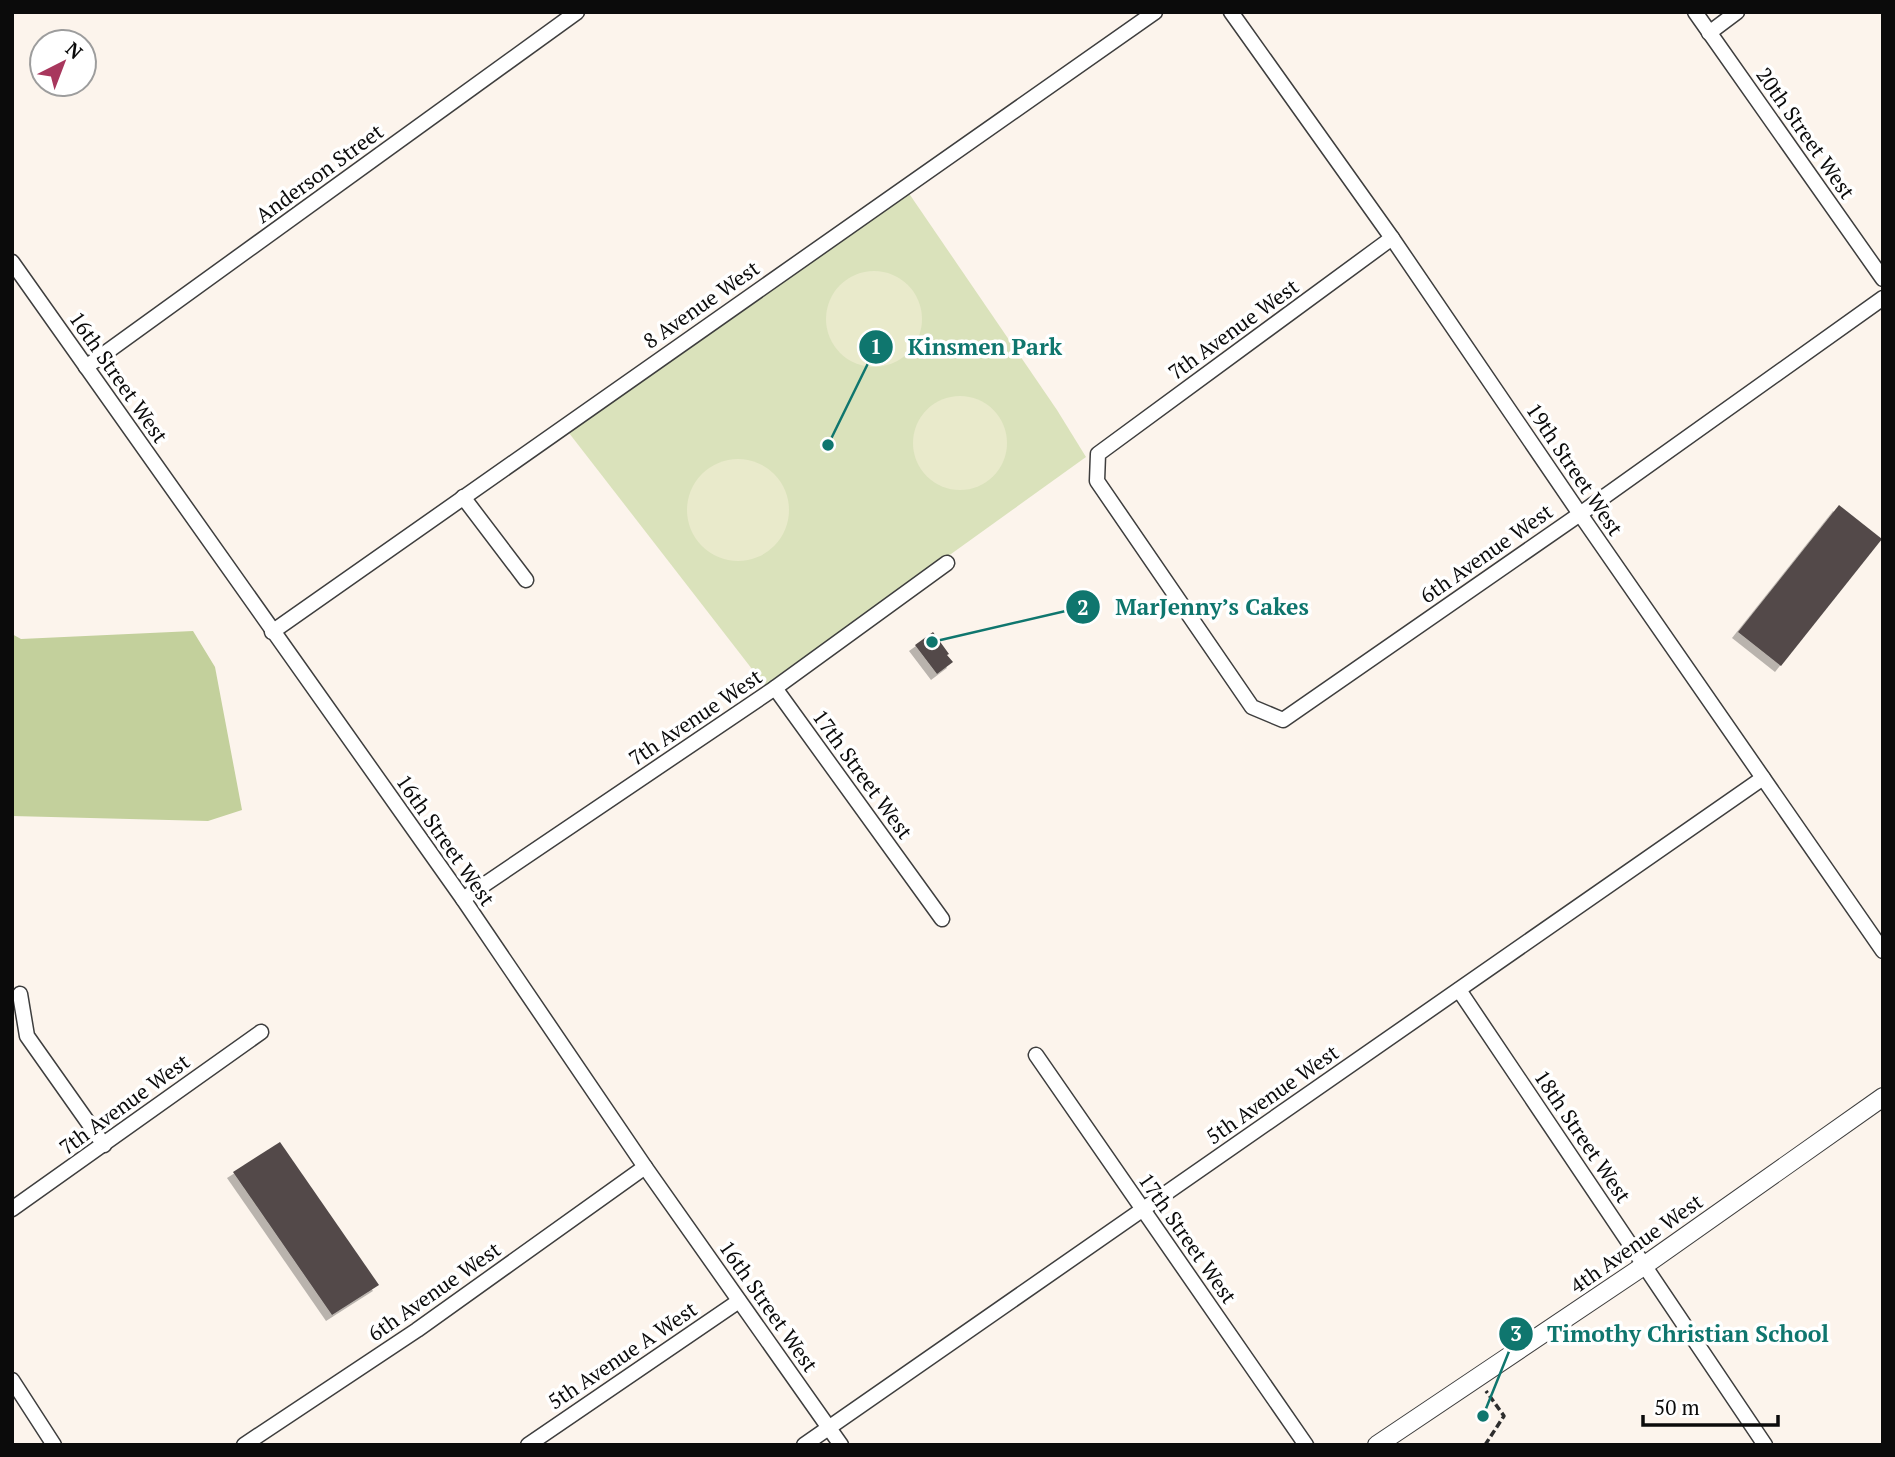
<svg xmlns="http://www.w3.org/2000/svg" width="1895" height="1457" viewBox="0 0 1895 1457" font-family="'PT Serif',serif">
	<defs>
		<filter id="shadow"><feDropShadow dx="-6" dy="6" stdDeviation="0" flood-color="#0004"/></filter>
	</defs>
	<rect width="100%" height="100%" fill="#fcf4ec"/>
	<!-- green -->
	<polygon fill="#dae2bb" points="908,192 1057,410 1086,457 766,687 569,433"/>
	<!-- forest -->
	<polygon fill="#c3d09c" points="193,631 215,667 242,810 208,821 12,816 12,634 21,639"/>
	<!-- pitch -->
	<g fill="#e9eacb">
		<circle cx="874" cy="319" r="48"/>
		<circle cx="960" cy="443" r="47"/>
		<circle cx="738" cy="510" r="51"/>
	</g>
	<!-- building -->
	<g fill="#524a49" filter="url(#shadow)">
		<polygon points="1839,505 1882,539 1781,666 1738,632"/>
		<polygon points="933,632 949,654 947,655 953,662 937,674 915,645"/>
		<polygon points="280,1142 379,1285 332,1315 233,1172"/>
	</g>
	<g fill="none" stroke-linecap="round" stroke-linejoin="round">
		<defs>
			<g id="minor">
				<polyline points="1231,12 1392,238 1580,514 1883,951"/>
				<polyline points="1695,12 1883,279"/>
				<polyline points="1709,33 1737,12"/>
				<polyline points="1392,238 1098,454 1097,481 1252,707 1283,720 1580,514 1883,298"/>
				<polyline points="12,262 463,899 645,1167 841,1445"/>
				<polyline points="86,367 577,12"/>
				<polyline points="463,497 526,580"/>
				<polyline points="272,632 1155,12"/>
				<polyline points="775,688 942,919"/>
				<polyline points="463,899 775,688 947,563"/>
				<polyline points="1459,990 1765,1445"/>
				<polyline points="20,994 27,1036 104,1145"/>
				<polyline points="1036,1055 1306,1445"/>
				<polyline points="12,1209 261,1032"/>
				<polyline points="12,1380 54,1445"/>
				<polyline points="244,1445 417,1330 645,1167"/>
				<polyline points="528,1445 739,1301"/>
				<polyline points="804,1445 1763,778"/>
			</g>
			<polyline id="tertiary" points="1377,1445 1645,1265 1883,1097"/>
		</defs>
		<!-- minor casing -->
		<use href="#minor" stroke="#3e3e3e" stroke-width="17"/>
		<!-- tertiary casing -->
		<use href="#tertiary" stroke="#3e3e3e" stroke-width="20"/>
		<!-- path -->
		<polyline stroke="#2d2d2d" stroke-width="3.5" stroke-dasharray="7 3.5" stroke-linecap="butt" points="1485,1445 1504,1416 1486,1391"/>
		<!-- minor -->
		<use href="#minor" stroke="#fff" stroke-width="14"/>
		<!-- tertiary -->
		<use href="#tertiary" stroke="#fff" stroke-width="18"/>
	</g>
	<g text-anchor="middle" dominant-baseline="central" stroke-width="7" stroke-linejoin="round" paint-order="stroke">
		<!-- street labels -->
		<g font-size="21" fill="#0b0b0b" stroke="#fff">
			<text transform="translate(1806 133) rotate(55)">20th Street West</text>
			<text transform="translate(319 173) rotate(-36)">Anderson Street</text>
			<text transform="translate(701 304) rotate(-35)">8 Avenue West</text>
			<text transform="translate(1233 329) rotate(-36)">7th Avenue West</text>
			<text transform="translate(119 377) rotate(55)">16th Street West</text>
			<text transform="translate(1575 469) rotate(56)">19th Street West</text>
			<text transform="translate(1486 553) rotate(-35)">6th Avenue West</text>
			<text transform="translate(695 717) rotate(-34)">7th Avenue West</text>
			<text transform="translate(863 774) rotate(54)">17th Street West</text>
			<text transform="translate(446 840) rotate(55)">16th Street West</text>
			<text transform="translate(1272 1094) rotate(-35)">5th Avenue West</text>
			<text transform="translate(124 1104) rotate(-36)">7th Avenue West</text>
			<text transform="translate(1583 1136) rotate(56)">18th Street West</text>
			<text transform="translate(1188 1238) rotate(55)">17th Street West</text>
			<text transform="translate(1636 1243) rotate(-35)">4th Avenue West</text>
			<text transform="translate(434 1291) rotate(-35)">6th Avenue West</text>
			<text transform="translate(769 1306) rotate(55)">16th Street West</text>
			<text transform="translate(622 1355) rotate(-34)">5th Avenue A West</text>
		</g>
	</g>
	<!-- callouts -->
	<path fill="none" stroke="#0f766e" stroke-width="2.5" d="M828 445L876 347M932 642L1083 607M1483 1416L1516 1334"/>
	<g fill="#0f766e" stroke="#fff" stroke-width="2.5">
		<circle cx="828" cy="445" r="7"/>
		<circle cx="932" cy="642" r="7"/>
		<circle cx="1483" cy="1416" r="7"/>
		<circle cx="876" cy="347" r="18"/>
		<circle cx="1083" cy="607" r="18"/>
		<circle cx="1516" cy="1334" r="18"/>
	</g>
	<g font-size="21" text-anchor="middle" font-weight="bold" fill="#fff">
		<text x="876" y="354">1</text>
		<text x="1083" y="615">2</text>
		<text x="1516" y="1341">3</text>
	</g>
	<g font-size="23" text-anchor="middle" font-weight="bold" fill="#0f766e" stroke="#fff" stroke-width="7" stroke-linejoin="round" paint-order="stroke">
		<text x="985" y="355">Kinsmen Park</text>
		<text x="1212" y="615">MarJenny’s Cakes</text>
		<text x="1688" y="1342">Timothy Christian School</text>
	</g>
	<!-- border -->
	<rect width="1895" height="1457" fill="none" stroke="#0b0b0b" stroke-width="28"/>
	<!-- north arrow -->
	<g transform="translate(63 63) rotate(42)"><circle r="33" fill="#ffffff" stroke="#9d9d9d" stroke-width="2"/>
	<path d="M0-5L12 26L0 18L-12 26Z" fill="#a8375d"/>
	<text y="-10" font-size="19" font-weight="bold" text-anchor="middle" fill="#0b0b0b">N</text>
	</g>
	<!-- scale -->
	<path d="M1643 1415v10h135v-10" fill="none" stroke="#0b0b0b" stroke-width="3.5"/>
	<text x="1654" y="1415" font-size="21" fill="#0b0b0b" stroke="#ffffff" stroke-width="5" paint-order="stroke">50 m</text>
</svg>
